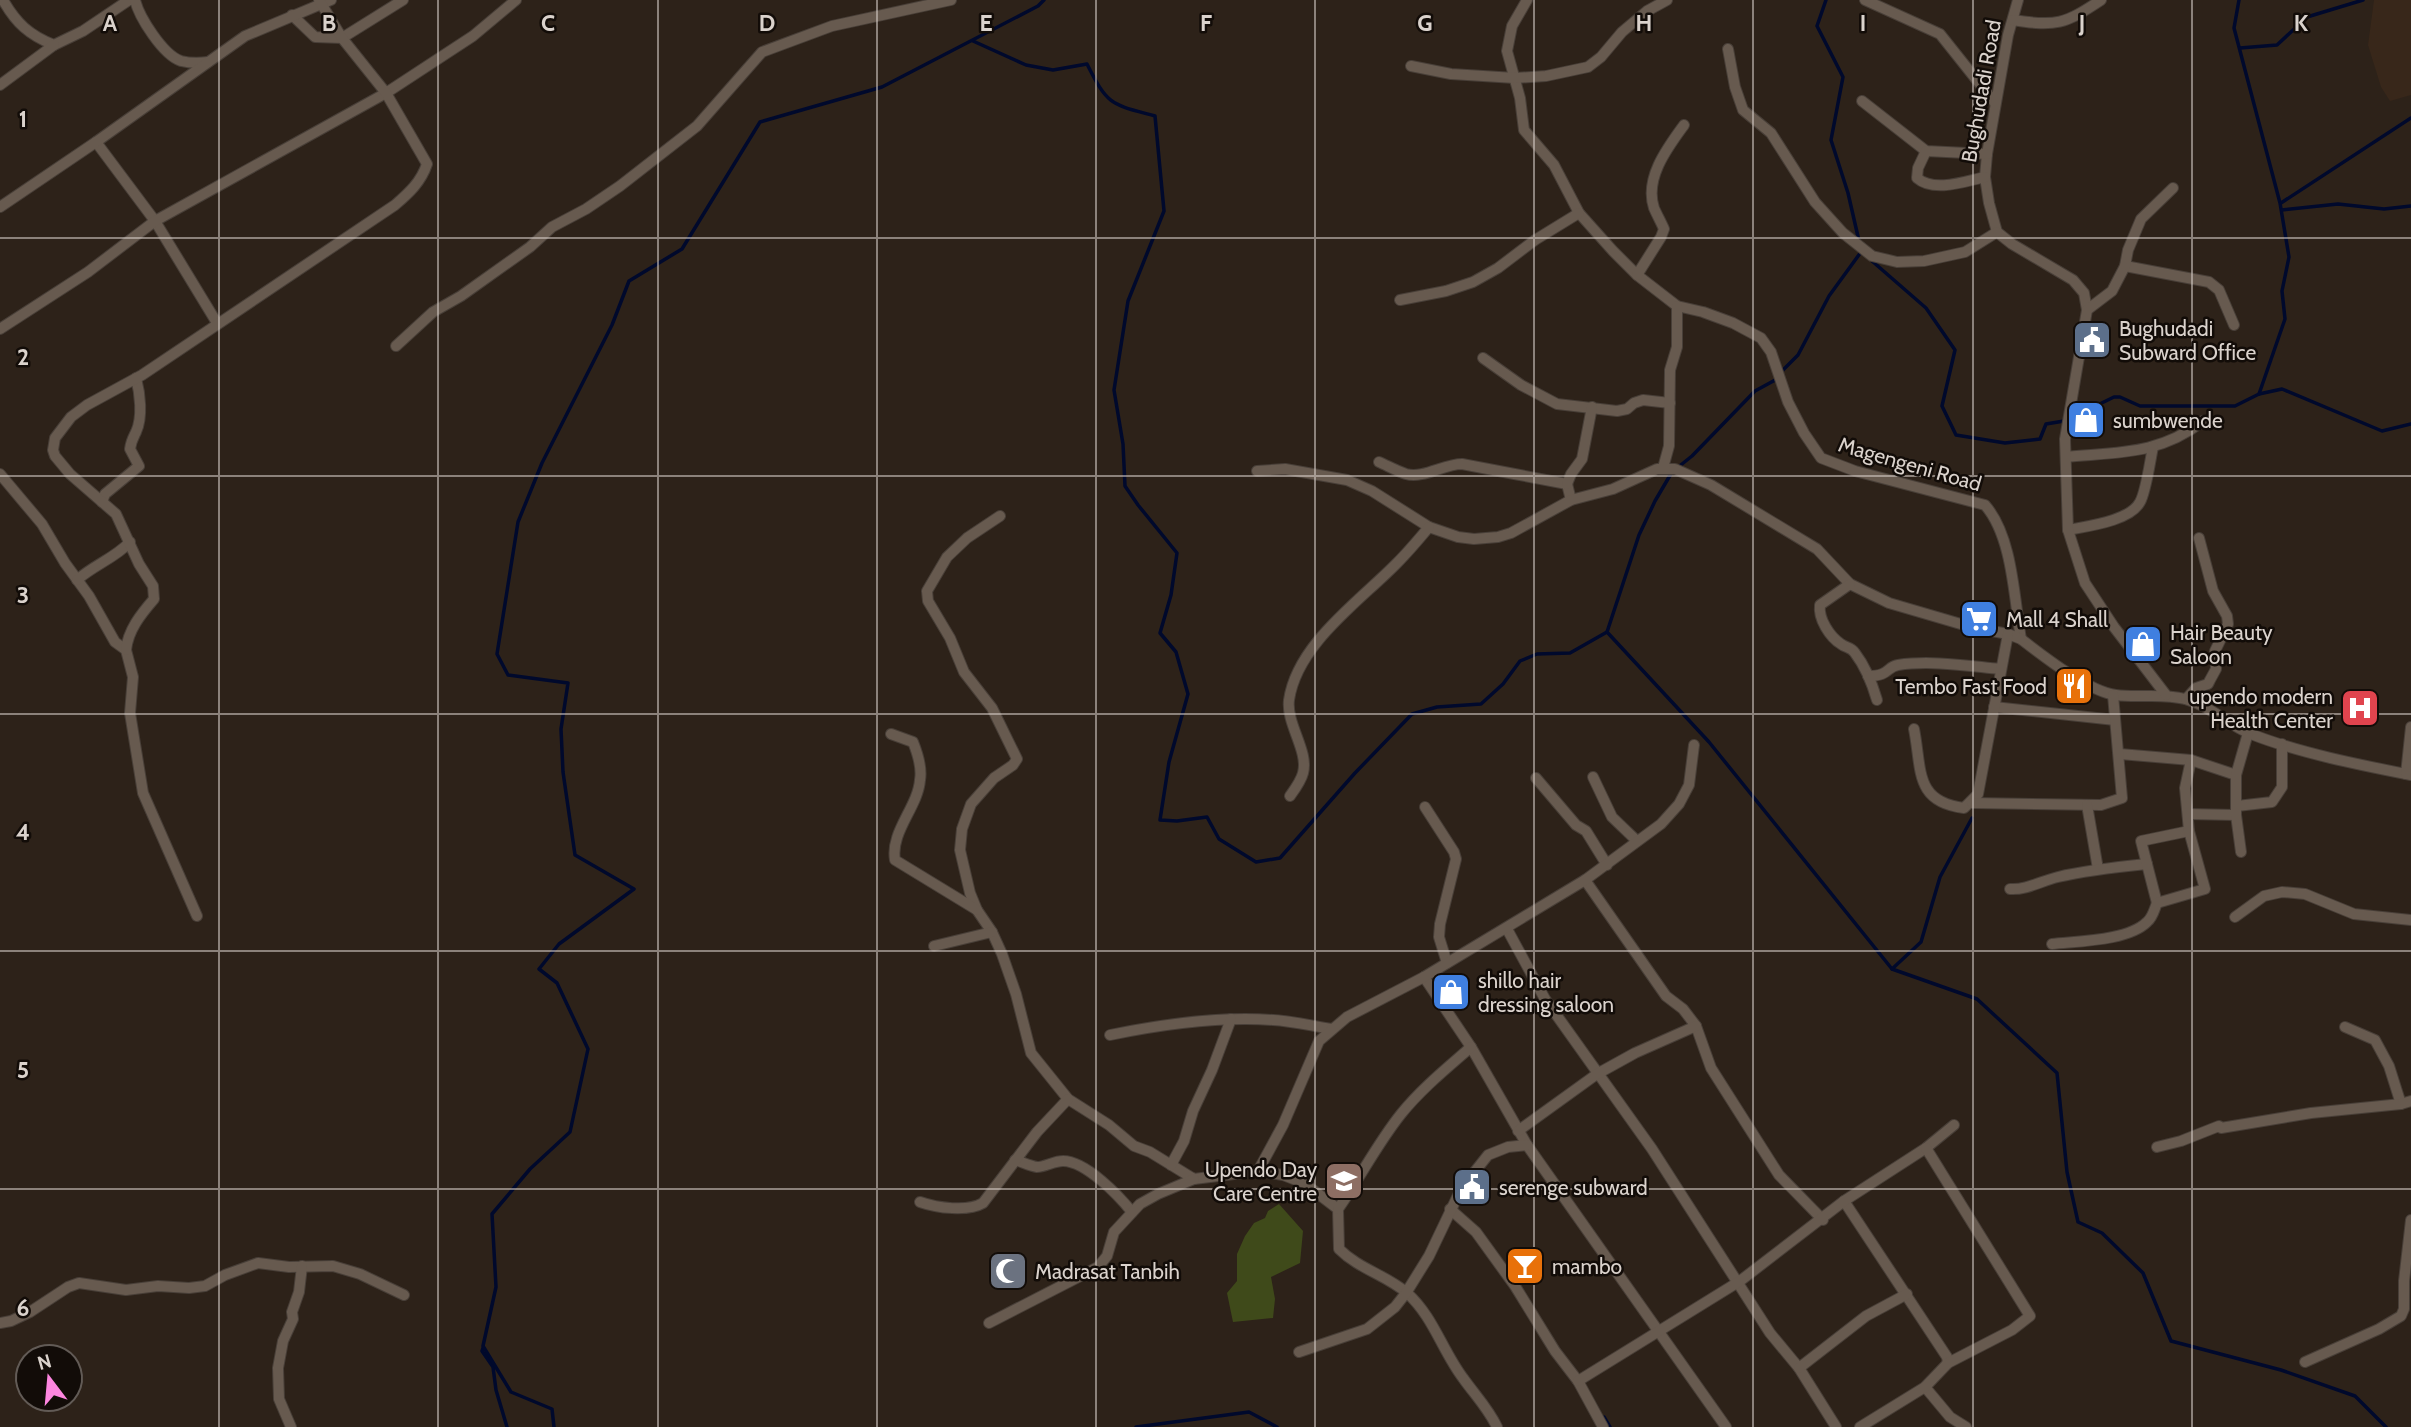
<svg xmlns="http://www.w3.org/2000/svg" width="2411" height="1427" viewBox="0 0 2411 1427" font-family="Cabin,sans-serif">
	<rect width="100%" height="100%" fill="#2d2219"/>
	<!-- built -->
	<polygon fill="#38271a" points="2374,0 2411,0 2411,95 2390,101 2381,87 2368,45"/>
	<!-- green -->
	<polygon fill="#3f4a1a" points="1279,1204 1303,1231 1300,1263 1271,1277 1275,1299 1273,1318 1233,1322 1227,1293 1237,1281 1237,1254 1245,1236 1254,1223 1265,1218 1268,1211"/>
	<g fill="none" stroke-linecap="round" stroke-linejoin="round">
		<!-- stream -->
		<g stroke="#00092c" stroke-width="3.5">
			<polyline points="1826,0 1817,26 1843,77 1831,140 1848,193 1859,241"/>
			<polyline points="2239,0 2234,28 2280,203 2289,257 2282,291 2285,319 2259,394"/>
			<path d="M 973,41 L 1026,65 L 1053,70 L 1087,64 C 1108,106 1111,104 1155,116 L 1164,211 L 1128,301 L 1114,390 L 1123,444 L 1125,486 L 1138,505 L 1177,553 L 1171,595 L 1160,633 L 1176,652 L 1188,694 L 1169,762 L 1160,820 L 1177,821 L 1207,817 L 1219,839 L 1256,862 L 1280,858 L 1355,773 L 1412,714 L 1437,707 L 1481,704 L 1503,684 L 1520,661 L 1537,654 L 1570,653 L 1607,632"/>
			<polyline points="2240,48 2277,45 2307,17 2363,0"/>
			<polyline points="2281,203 2411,118"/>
			<polyline points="2282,210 2338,204 2384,209 2411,206"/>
			<polyline points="1872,261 1926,308 1955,350 1942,406 1956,435 2005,443 2040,439 2046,424 2064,421"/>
			<polyline points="1780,373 1798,355 1829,296 1861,252"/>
			<polyline points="1777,379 1755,391 1692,456 1672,472 1655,501 1639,535 1607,632 1709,742 1892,969 1977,999 2057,1073 2067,1172 2078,1222 2102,1233 2143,1273 2171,1341 2281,1370 2355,1396 2386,1427"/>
			<polyline points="2071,418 2114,397 2120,397 2140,406 2235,406 2259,394 2282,389 2382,431 2411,424"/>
			<polyline points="1892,969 1921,942 1940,877 1972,818"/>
			<polyline points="483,1348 482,1351 493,1367 496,1390 507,1427"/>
			<polyline points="1604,1417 1610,1427"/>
			<polyline points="554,1427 552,1409 511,1392 483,1346 496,1287 492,1214 530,1169 570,1132 588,1049 557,983 539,969 559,944 634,889 575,855 563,772 561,729 568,683 508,675 497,654 518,522 542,463 612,325 629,281 682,249 760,122 882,87 1038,6 1044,0"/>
			<polyline points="1136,1427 1249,1412 1277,1427"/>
		</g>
		<defs>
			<g id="minor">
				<path d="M 3,0 C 16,23 29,35 54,45 L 83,31 L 129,0"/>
				<path d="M 135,0 C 139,17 163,55 181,61 C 189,63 200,63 208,62"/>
				<path d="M 1527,0 L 1512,26 L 1507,51 L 1520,98 L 1524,130 L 1554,165 L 1579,213 L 1613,251 L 1637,275 L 1677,306 L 1703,312 L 1733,323 L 1761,338 L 1771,352 L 1788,402 L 1804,433 L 1821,458 L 1855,471 L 1985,505 C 2013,537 2014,599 2021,639"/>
				<polyline points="1865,0 1940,34 1995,103"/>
				<polyline points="2018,0 2008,35 1987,154 1985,177 1989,203 1997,232 2012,244 2073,280 2084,293 2087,310"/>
				<polyline points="292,15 315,37 342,38 403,0"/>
				<path d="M 2013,20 C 2056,27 2065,24 2101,0"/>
				<polyline points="1728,49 1735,87 1743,110 1771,133 1815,202 1843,233 1872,256 1897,262 1924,261 1965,252 1997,232"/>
				<polyline points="1411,66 1451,74 1515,78 1546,76 1588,67 1601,57 1622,32 1647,11 1667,0"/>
				<polyline points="0,85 54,45"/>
				<polyline points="1862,101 1926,151 1987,154"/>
				<polyline points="96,142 155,221 217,323"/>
				<path d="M 1926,151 L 1918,168 L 1917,178 C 1934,193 1966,181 1985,177"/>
				<polyline points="0,207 96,142 245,36 331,0"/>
				<polyline points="2125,266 2209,282 2219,290 2234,325"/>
				<path d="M 1637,275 L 1661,237 L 1664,229 C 1661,222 1657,215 1654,208 C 1644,178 1668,147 1684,125"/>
				<polyline points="1400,300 1446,291 1473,282 1498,268 1535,240 1579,213"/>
				<polyline points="0,329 88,272 155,221 386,93 473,36 516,0"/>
				<polyline points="396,346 433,312 461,296 530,247 552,227 586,209 620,186 697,126 762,52 832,26 951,0"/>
				<polyline points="1483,358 1521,385 1557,404 1617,411 1627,409 1634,403 1643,400 1670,403"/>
				<path d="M 2066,457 C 2118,452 2159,455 2203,421"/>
				<path d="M 1379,462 C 1388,466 1397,471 1406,474 C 1423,479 1444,464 1462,464 C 1497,471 1532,477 1567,484 L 1571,500"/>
				<polyline points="1663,468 1669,446 1670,370 1677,347 1677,306"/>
				<path d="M 1257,471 L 1285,469 L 1347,480 L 1372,491 L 1429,527 L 1458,537 L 1474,539 L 1498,537 L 1511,533 L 1571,500 L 1613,489 L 1657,469 L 1675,469 L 1711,485 L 1817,549 L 1850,584 L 1889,603 L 1971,627 L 2008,634 L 2021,639 C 2043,656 2089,692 2116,695 C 2139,698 2162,693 2185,699 C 2211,706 2228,725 2251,734 C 2299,753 2360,765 2411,775"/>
				<polyline points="0,474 42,524 65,563 89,596 115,642 126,650 133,677 130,713 143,793 197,916"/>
				<polyline points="1567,484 1571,474 1582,459 1592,407"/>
				<path d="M 102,502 L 105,494 L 139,466 L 130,449 C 131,441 133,438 136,432 C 143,417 140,393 136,378"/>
				<path d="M 1000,516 L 967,538 L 947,557 L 927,591 L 928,601 L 950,638 L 964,672 L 992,708 L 1017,759 L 1013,765 L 994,778 L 971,804 L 962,829 L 960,850 L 970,893 L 977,910 L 992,932 L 1002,954 L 1016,994 L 1031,1053 L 1068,1099 L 1109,1125 L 1134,1146 L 1150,1152 L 1194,1179 L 1258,1171 L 1283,1175 L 1304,1183 L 1338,1209 L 1339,1249 C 1359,1269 1386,1275 1407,1293 C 1433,1316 1443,1352 1463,1378 C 1475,1395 1488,1408 1497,1427"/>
				<path d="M 2068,530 C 2088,526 2130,521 2140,502 C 2146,492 2150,461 2153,447"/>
				<path d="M 77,580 C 94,565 115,558 130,542"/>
				<path d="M 1850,584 L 1820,605 C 1818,619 1830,637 1841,644 C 1846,648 1851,647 1855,653 C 1865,666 1872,683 1877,700"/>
				<path d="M 126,650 C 128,630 141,614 154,599 L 153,586 L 139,564 L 116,514 L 70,474 L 55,456 L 53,450 L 55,438 L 71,417 L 87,405 L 142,375 L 395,205 C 409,193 421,182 427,164 L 386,93 L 342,38 L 319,0"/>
				<path d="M 1868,676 C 1890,676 1886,667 1898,665 C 1931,660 1968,666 2000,669"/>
				<polyline points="2166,695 2114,627 2085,583 2068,530 2065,439 2087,310 2112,291 2125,266 2128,250 2141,219 2173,188"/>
				<polyline points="2186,699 2196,688 2208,684 2210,680 2216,669 2215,651 2228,624 2227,616 2213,591 2199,538"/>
				<polyline points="1994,707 2115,720"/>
				<path d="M 1914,729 C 1922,769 1914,802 1964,808 L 1978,794 L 2008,634"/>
				<path d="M 891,734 L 913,742 C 917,752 922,769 920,780 C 918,807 890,832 895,860 L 977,910"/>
				<polyline points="2120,754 2191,760 2236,775"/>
				<polyline points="2406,774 2411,727"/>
				<polyline points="1593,777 1612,817 1637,841"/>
				<polyline points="1536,778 1576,825 1586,831 1607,865"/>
				<path d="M 1290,796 C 1295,789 1301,781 1303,773 C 1309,751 1286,724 1289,700 C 1297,644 1360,601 1397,563 C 1409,551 1419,539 1429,527"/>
				<polyline points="1972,803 2101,805 2122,798 2113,695"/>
				<polyline points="2087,805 2098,869"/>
				<polyline points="2237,806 2272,802 2282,787 2282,744"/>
				<polyline points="1425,807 1454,852 1456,859 1440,924 1439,937 1447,963"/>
				<polyline points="2188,814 2236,815"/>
				<polyline points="2241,852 2236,815 2236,775 2248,733"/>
				<polyline points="1585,880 1666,996 1683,1009 1696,1026 1711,1068 1779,1175 1823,1220"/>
				<path d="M 2010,889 C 2027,890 2041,881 2058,877 C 2087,870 2117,867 2147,864"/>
				<polyline points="2157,903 2141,841 2189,831"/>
				<polyline points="2235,917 2264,896 2282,892 2305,894 2354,914 2411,920"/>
				<polyline points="1507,929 1545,999 1652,1149 1770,1333 1799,1368 1836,1427"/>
				<path d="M 2052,944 C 2078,941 2128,941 2147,922 C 2153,917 2154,910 2157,903 L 2205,889 L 2189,831 L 2185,788 L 2191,760"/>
				<polyline points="934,946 992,932"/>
				<polyline points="1424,977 1471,1047 1527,1145 1726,1427"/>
				<polyline points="2345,1027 2375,1040 2389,1066 2401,1104"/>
				<path d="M 1110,1035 C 1163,1024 1218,1016 1273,1020 C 1292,1021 1312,1026 1332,1029"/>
				<polyline points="1518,1131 1597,1074 1635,1053 1696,1026"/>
				<polyline points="2157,1147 2181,1141 2219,1126 2221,1128 2311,1113 2401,1104 2411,1101"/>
				<path d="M 1015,1160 C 1022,1162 1030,1166 1037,1167 C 1045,1167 1054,1161 1063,1161 C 1086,1161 1119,1196 1132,1212"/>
				<polyline points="1171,1165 1184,1141 1193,1111 1212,1070 1231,1019"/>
				<polyline points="1258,1171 1283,1125 1319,1041 1347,1017 1424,977 1585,880 1661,824 1679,804 1689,785 1694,745"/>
				<polyline points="1844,1201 1947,1357 1948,1363"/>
				<path d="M 920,1202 C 937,1208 968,1212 983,1203 L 1037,1132 L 1068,1099"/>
				<path d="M 1338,1209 C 1360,1178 1377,1144 1401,1114 C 1421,1089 1447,1068 1471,1047"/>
				<polyline points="1450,1209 1476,1232 1515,1286 1555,1351 1578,1381 1603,1427"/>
				<polyline points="0,1323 11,1321 30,1312 68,1287 79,1283 126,1290 158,1286 189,1288 205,1286 225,1275 258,1263 289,1267 333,1266 360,1274 404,1295"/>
				<polyline points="989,1323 1098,1267 1107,1256 1114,1232 1140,1204 1158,1194 1194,1179"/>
				<polyline points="1299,1352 1367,1329 1395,1307 1406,1293 1429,1256 1461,1189 1488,1155 1508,1147 1527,1145"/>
				<polyline points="2305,1362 2379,1329 2401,1316 2404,1309 2404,1281 2411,1220"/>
				<polyline points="1799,1368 1866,1316 1907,1294"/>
				<polyline points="1578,1381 1740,1281 1844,1201 1926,1148 1954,1125"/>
				<polyline points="1925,1387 1950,1417 1966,1427"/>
				<polyline points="291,1427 279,1399 278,1368 283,1341 293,1319 292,1312 299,1292 302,1266"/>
				<polyline points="1860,1427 1925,1387 1948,1363 2012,1330 2030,1316 1926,1148"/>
			</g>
		</defs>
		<!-- minor casing -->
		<use href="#minor" stroke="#483f38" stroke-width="12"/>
		<!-- minor -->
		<use href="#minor" stroke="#675a4f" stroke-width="10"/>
	</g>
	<!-- grid -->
	<path fill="none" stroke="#dad2cc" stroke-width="2" stroke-opacity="0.55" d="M 219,0 L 219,1427M 438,0 L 438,1427M 658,0 L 658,1427M 877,0 L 877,1427M 1096,0 L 1096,1427M 1315,0 L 1315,1427M 1534,0 L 1534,1427M 1753,0 L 1753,1427M 1973,0 L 1973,1427M 2192,0 L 2192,1427M 0,238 L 2411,238M 0,476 L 2411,476M 0,714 L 2411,714M 0,951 L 2411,951M 0,1189 L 2411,1189"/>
	<!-- icons -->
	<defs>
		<symbol id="civic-square" viewBox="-11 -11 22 22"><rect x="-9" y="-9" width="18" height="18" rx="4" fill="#5c6f8a" stroke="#120c08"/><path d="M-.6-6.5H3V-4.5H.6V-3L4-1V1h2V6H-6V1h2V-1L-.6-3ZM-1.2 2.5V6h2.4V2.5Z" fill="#fff"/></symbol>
		<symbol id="shop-square" viewBox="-11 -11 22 22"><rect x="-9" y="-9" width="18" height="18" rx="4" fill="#3f7fe0" stroke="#120c08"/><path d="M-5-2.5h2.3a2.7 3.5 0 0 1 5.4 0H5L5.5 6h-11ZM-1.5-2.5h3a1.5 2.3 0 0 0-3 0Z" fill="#fff"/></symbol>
		<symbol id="supermarket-square" viewBox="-11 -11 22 22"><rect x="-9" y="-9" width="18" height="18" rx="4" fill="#3f7fe0" stroke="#120c08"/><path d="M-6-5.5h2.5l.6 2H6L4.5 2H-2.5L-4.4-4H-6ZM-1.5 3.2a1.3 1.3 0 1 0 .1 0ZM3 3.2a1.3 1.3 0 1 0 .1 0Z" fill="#fff"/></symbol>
		<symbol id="restaurant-square" viewBox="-11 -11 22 22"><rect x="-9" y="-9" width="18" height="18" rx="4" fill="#e8710a" stroke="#120c08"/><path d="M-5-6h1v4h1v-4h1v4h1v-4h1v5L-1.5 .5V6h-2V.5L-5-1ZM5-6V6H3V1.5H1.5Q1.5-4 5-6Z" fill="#fff"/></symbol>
		<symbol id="hospital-square" viewBox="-11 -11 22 22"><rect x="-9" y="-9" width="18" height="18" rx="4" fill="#e0444e" stroke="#120c08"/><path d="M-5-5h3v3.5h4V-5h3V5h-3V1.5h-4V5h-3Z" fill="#fff"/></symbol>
		<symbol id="school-square" viewBox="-11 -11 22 22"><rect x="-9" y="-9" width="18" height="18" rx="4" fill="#8d6e63" stroke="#120c08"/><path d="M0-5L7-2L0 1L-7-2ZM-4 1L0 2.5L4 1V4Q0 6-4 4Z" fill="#fff"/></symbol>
		<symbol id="bar-square" viewBox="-11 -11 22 22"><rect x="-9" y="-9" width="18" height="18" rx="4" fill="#e8710a" stroke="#120c08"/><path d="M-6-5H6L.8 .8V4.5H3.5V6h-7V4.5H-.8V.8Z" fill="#fff"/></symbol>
		<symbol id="mosque-square" viewBox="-11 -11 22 22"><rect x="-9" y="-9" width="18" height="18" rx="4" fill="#6b7280" stroke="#120c08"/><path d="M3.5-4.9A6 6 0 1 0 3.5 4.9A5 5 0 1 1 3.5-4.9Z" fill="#fff"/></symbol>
	</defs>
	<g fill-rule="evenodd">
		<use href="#civic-square" x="2070" y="318" width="44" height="44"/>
		<use href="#shop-square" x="2064" y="398" width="44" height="44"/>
		<use href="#supermarket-square" x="1957" y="597" width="44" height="44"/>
		<use href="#shop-square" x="2121" y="622" width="44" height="44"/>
		<use href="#restaurant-square" x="2052" y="664" width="44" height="44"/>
		<use href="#hospital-square" x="2338" y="686" width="44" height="44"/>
		<use href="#shop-square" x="1429" y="970" width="44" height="44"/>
		<use href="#school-square" x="1322" y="1159" width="44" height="44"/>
		<use href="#civic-square" x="1450" y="1165" width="44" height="44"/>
		<use href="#bar-square" x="1503" y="1244" width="44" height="44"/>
		<use href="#mosque-square" x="986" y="1249" width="44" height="44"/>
	</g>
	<g text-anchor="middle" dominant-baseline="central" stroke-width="5" stroke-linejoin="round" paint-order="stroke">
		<!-- street labels -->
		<g font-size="21" fill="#dad2cc" stroke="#120c08">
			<text transform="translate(1981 91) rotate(-80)">Bughudadi Road</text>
			<text transform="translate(1910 464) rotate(16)">Magengeni Road</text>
		</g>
		<!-- poi labels -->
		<g font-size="21" fill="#dad2cc" stroke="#120c08" text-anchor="start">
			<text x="2119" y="328">Bughudadi<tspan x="2119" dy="24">Subward Office</tspan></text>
			<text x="2113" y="420">sumbwende</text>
			<text x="2006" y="619">Mall 4 Shall</text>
			<text x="2170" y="632">Hair Beauty<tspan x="2170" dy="24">Saloon</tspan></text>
			<text x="2047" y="686" text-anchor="end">Tembo Fast Food</text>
			<text x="2333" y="696" text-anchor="end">upendo modern<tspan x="2333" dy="24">Health Center</tspan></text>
			<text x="1478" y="980">shillo hair<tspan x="1478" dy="24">dressing saloon</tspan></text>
			<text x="1317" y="1169" text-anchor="end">Upendo Day<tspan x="1317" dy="24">Care Centre</tspan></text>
			<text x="1499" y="1187">serenge subward</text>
			<text x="1552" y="1266">mambo</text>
			<text x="1035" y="1271">Madrasat Tanbih</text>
		</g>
	</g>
	<g font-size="23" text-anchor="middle" font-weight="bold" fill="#dad2cc" stroke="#120c08" stroke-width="5" stroke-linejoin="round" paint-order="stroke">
		<text x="110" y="31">A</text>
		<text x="329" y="31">B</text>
		<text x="548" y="31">C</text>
		<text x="767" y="31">D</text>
		<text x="986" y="31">E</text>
		<text x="1206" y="31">F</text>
		<text x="1425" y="31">G</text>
		<text x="1644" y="31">H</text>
		<text x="1863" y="31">I</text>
		<text x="2082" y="31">J</text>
		<text x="2301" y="31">K</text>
		<text x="23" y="127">1</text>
		<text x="23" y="365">2</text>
		<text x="23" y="603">3</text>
		<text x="23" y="840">4</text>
		<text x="23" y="1078">5</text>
		<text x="23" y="1316">6</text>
	</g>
	<!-- north arrow -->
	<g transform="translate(49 1378) rotate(344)"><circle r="33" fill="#120c08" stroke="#625b56" stroke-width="2"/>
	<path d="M0-5L12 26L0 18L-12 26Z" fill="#fe86e0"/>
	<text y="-10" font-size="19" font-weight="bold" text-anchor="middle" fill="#dad2cc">N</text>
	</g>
</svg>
